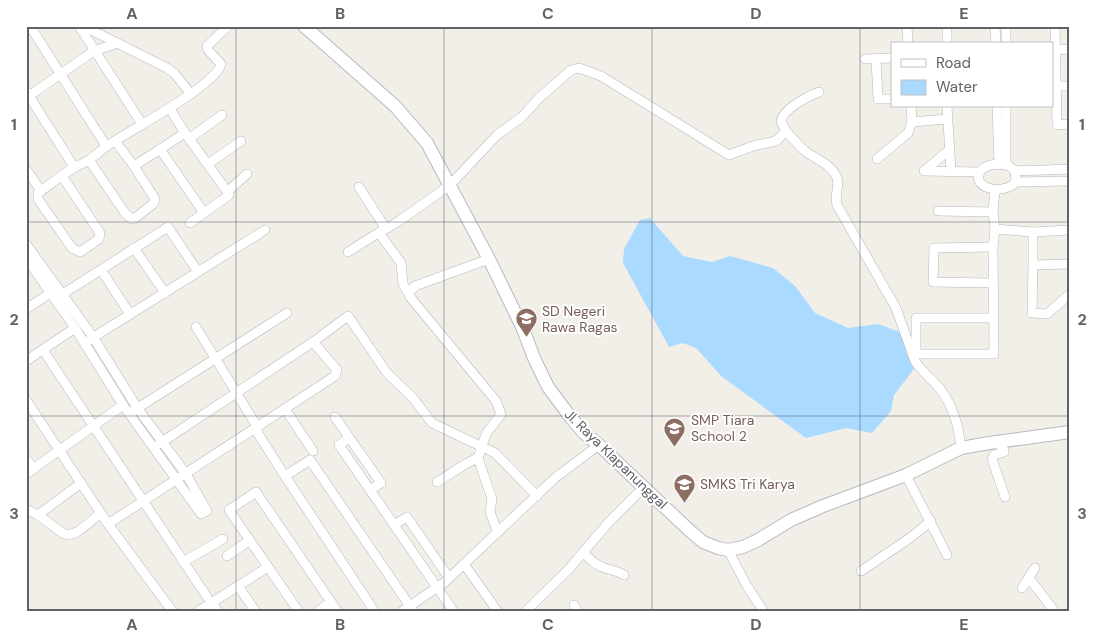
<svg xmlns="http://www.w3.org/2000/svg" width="1096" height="638" viewBox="0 0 1096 638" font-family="'DM Sans',sans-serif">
	<rect width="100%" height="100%" fill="#f1efe8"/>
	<!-- water -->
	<polygon fill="#aadaff" points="650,218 683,256 712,262 730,256 773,268 795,286 815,313 848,328 878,324 905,334 906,352 914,369 894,395 891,411 872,433 846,428 806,438 721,376 696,348 683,343 669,347 623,263 624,249 640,220"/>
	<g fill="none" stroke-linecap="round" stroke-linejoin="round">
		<defs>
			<g id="street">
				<polyline points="30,26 106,146"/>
				<polyline points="79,26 142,124"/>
				<polyline points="83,26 167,68 174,73 191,94"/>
				<polyline points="907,26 908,44"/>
				<polyline points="995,26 996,44"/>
				<polyline points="1055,26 1057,125 1070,124"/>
				<polyline points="947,44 947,26"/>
				<polyline points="1006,44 1006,26"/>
				<polyline points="1056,50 1070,49"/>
				<polyline points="865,59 892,58"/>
				<polyline points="876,59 878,99 892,99"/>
				<polyline points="1056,86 1070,86"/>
				<polyline points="26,91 74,167"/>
				<polyline points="26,98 94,51 118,43"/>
				<polyline points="947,106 951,171"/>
				<polyline points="997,106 999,165"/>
				<polyline points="912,122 947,119"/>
				<path d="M 786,131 L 781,122 C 782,109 808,96 819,92"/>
				<polyline points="185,133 229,194 228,196 190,223"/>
				<polyline points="190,138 222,115"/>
				<polyline points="160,149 204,213"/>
				<polyline points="948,151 924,171 980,172"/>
				<polyline points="877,159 908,133 912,122 911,106"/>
				<polyline points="89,160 125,213 132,219 135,218 153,204 155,199 134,166 115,141"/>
				<polyline points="208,164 241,141"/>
				<polyline points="1006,164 1006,106"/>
				<polyline points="134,166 185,133 170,109"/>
				<polyline points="26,169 41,191"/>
				<path d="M 1015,170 L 1016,182 C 1003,196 971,188 980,172 C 984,164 1001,162 1009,166 C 1011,167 1012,169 1015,170 C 1020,172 1061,169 1070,169"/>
				<path d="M 62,176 L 100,233 L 99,239 L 80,252 L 72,248 L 38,199 L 38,193 L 41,191 C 52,183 63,174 75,167 C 80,164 85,163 89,160 C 95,156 101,150 107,146 C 128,131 216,86 221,64 L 208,50 L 207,46 L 228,26"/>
				<polyline points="1016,182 1070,181"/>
				<path d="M 359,187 L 386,229 L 399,221 L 450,185 L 497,135 L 522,117 L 539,98 L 571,70 L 579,68 L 601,76 L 729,155 L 753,146 L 776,141 L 786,131 C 792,138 798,145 805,151 C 815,159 832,164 837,178 C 840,186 834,194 837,205 L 896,308 L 915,361 C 922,372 933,380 941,390 C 954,408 959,427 961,448"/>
				<polyline points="228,191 247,174"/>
				<polyline points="938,211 993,212"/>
				<polyline points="995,229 1033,232 1070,230"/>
				<polyline points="1033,232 1033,265 1070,264"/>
				<polyline points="379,233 401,263 403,284 410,296"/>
				<polyline points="26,244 93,337 138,409 186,474 207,511 201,514 123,405 75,328 26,258"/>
				<polyline points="993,247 934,248 933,282 993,283"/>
				<polyline points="134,248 165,293"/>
				<polyline points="348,252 383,230"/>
				<polyline points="489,259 415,286 409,293 410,297 496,401 501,414 486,434 478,458 492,499 490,512 497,531"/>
				<polyline points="1033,265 1032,313 1047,314 1070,294"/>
				<polyline points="101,270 130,314"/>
				<polyline points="58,297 168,227 198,272"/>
				<polyline points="26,309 55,290"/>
				<polyline points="993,318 916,318 916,354 994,354 993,247 995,229 993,212 995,190"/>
				<polyline points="196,327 258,428"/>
				<polyline points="89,340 265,230"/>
				<polyline points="43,350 207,597"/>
				<polyline points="26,361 75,328"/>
				<polyline points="26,400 108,524 173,612"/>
				<polyline points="285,409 313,451"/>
				<polyline points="133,411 287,313"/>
				<polyline points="335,417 381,483 370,490"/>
				<polyline points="255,429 283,473"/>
				<polyline points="349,438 339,445 454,612"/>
				<polyline points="997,442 1004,450 1004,452 994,455 992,459 1005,497"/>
				<polyline points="159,444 313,342 348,316 387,373 413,398 432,423 495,453 537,496"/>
				<polyline points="26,459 34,469"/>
				<polyline points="26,474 123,405"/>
				<polyline points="906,475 947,555"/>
				<path d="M 437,482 C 451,474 463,464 478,458"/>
				<path d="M 26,509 L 38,515 L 64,534 C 76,538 91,520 101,513"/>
				<polyline points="38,515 81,483"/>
				<polyline points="108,524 335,376 337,370 313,342"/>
				<polyline points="394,525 407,517 449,578"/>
				<polyline points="728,550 747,586 764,612"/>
				<path d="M 583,552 C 588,557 593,563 600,566 C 608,570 616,570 624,575"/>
				<polyline points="227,556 250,540"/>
				<polyline points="183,562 223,539"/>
				<polyline points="464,564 498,612"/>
				<polyline points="861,571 910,538 931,521"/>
				<polyline points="1029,578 1055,612"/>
				<polyline points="238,586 256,612"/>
				<polyline points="1022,588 1035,568"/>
				<polyline points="212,602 218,612"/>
				<polyline points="331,602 338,612"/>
				<polyline points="574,605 578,612"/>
				<polyline points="197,612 268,567"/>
				<polyline points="299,612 229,510 256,492 331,602 317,612"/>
				<polyline points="375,612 285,476 310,460 414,612"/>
				<polyline points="401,612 445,582 555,478 599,445"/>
				<polyline points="525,612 568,570 609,522 644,487"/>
			</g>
			<polyline id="secondary" points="304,26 395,106 427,143 489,259 523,329 534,358 548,387 572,419 584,433 599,445 689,530 703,542 718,548 728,550 743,547 758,540 791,520 823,506 906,475 961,448 989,443 1070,432"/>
		</defs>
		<!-- street casing -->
		<use href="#street" stroke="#b5b8bc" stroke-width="10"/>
		<!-- secondary casing -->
		<use href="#secondary" stroke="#b6babf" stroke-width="14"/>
		<!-- street -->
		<use href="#street" stroke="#fff" stroke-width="9"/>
		<!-- secondary -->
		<use href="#secondary" stroke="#fff" stroke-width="12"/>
	</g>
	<!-- grid -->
	<path fill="none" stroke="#5f6368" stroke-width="1" stroke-opacity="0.55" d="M 236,26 L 236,612M 444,26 L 444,612M 652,26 L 652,612M 860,26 L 860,612M 26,222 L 1070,222M 26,416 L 1070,416"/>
	<!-- icons -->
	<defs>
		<symbol id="school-pin" viewBox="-11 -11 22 30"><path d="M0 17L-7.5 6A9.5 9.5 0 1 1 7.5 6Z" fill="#8d6e63" stroke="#fff"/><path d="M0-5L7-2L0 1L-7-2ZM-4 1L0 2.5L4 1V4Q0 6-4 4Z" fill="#fff"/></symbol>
	</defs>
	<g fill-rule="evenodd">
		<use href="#school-pin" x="514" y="306" width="25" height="34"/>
		<use href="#school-pin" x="662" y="416" width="25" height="34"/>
		<use href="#school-pin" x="672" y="472" width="25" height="34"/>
	</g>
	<g text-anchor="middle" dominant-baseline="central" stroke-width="4" stroke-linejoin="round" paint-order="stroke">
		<!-- education labels -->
		<g font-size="14" fill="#785e54" stroke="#fff" text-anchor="start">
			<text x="542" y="311">SD Negeri<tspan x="542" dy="16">Rawa Ragas</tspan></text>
			<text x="691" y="420">SMP Tiara<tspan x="691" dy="16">School 2</tspan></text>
			<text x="700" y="484">SMKS Tri Karya</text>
		</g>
		<!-- street labels -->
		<g font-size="14" fill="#5f6368" stroke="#fff">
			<text transform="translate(616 459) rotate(44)">Jl. Raya Klapanunggal</text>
		</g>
	</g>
	<!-- border -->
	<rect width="1096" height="638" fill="none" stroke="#ffffff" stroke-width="55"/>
	<!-- legend -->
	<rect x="891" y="42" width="162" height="65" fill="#ffffff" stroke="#bfc1c3"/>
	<rect x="901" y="59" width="25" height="8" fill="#ffffff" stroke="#bfc1c3"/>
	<text x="936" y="68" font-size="15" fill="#5f6368">Road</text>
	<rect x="901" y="80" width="25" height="15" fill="#aadaff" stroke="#bfc1c3"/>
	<text x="936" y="92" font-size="15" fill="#5f6368">Water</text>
	<rect x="28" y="28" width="1040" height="582" fill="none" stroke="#5f6368" stroke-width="2"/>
	<g font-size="16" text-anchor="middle" font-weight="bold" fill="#5f6368">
		<text x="132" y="19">A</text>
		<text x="340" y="19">B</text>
		<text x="548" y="19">C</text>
		<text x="756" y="19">D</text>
		<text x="964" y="19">E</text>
		<text x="14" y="130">1</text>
		<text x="1082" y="130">1</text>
		<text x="14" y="325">2</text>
		<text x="1082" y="325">2</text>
		<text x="14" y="519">3</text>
		<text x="1082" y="519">3</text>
		<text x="132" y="630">A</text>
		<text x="340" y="630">B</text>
		<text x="548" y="630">C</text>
		<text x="756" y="630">D</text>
		<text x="964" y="630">E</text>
	</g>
</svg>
